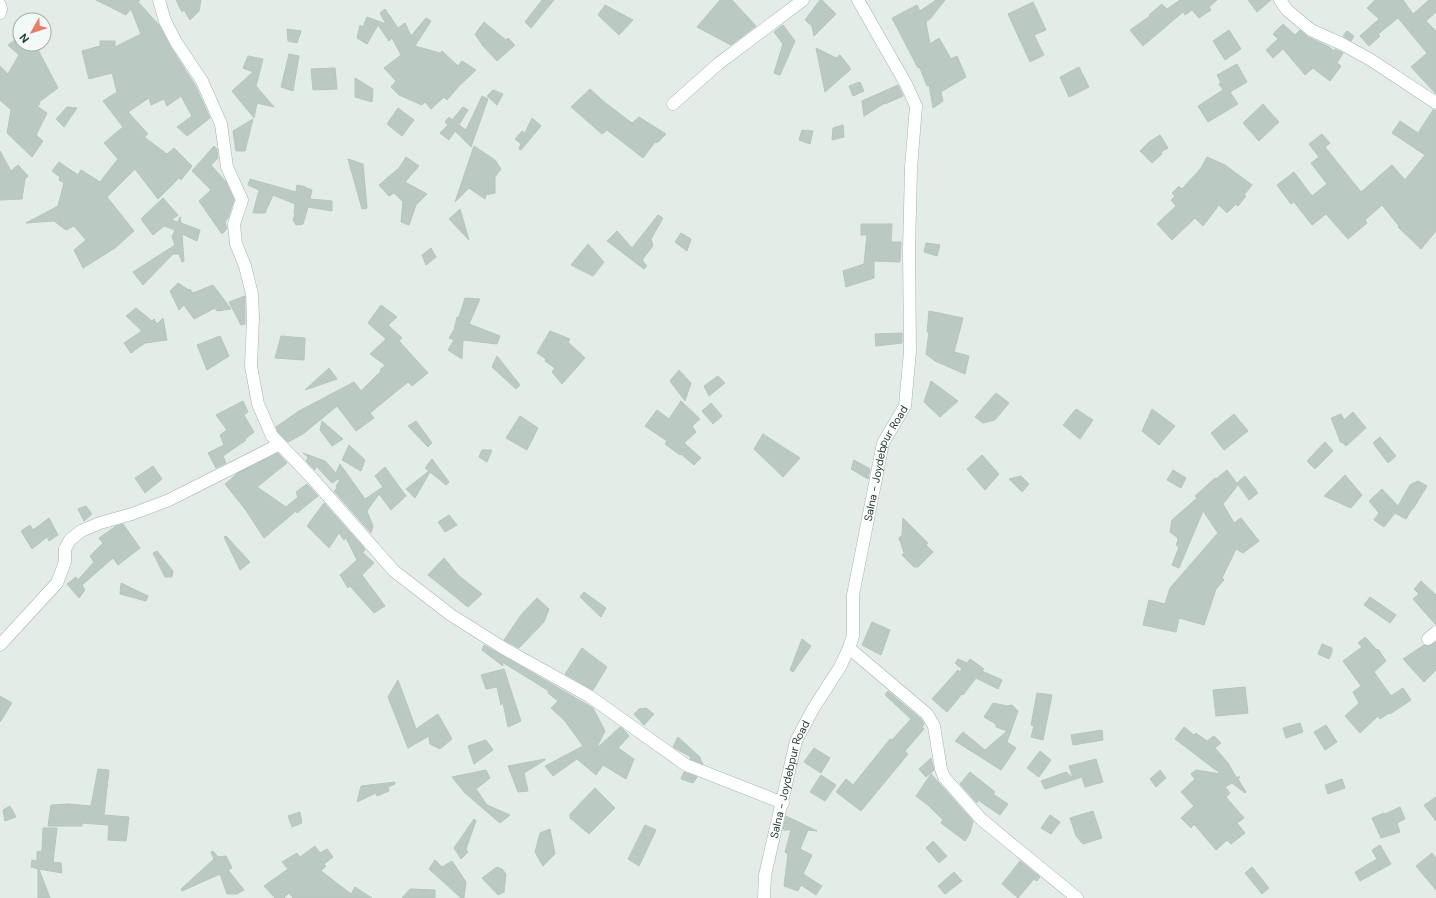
<svg xmlns="http://www.w3.org/2000/svg" width="1436" height="898" viewBox="0 0 1436 898" font-family="'DM Sans',sans-serif">
	<rect width="100%" height="100%" fill="#e3ece7"/>
	<!-- building -->
	<g fill="#bbc9c3" stroke="#b6c5be">
		<polygon points="96,0 140,0 138,2 159,25 170,46 195,85 210,118 187,136 177,127 192,116 181,96 167,106 164,99 151,105 149,98 128,112 148,134 144,137 167,154 174,148 192,166 181,180 179,178 158,199 135,169 107,197 134,231 115,248 83,268 74,250 86,240 74,226 66,230 54,221 26,223 58,206 64,183 59,180 60,177 52,171 59,162 78,175 81,170 100,182 118,159 104,143 123,127 103,101 117,92 112,73 89,79 82,51 100,46 100,41 115,41 115,47 141,34 131,9 126,15"/>
		<polygon points="176,0 201,0 199,11 190,20 184,10 182,12"/>
		<polygon points="542,0 554,0 531,28 525,22"/>
		<polygon points="720,0 732,0 756,26 731,45 697,27"/>
		<polygon points="820,0 822,0 836,14 814,36 812,26 805,20"/>
		<polygon points="936,0 945,0 930,19 926,22 930,44 939,38 951,59 957,56 966,77 941,92 943,101 933,108 929,85 927,86 919,66 918,68 892,18 917,5 920,11"/>
		<polygon points="1180,0 1217,0 1209,7 1211,10 1199,18 1192,10 1185,15 1183,12 1143,46 1130,30 1150,16 1149,15 1162,4 1167,9"/>
		<polygon points="1248,0 1271,0 1257,12"/>
		<polygon points="1375,0 1403,0 1413,14 1429,0 1436,0 1436,12 1426,21 1436,31 1436,94 1411,67 1427,53 1398,18 1378,34 1380,36 1369,46 1360,36 1379,19 1367,8"/>
		<polygon points="1033,2 1046,30 1034,35 1044,55 1030,62 1008,14"/>
		<polygon points="605,5 633,20 619,35 598,15"/>
		<polygon points="385,9 398,28 405,23 411,36 426,18 431,21 415,46 440,53 442,51 458,66 462,61 476,70 459,86 447,100 444,97 431,109 425,102 422,105 399,95 391,87 396,81 384,68 401,55 392,38 389,41 378,25 367,44 357,38 360,25 363,27 367,17 386,24 380,13"/>
		<polygon points="484,22 506,40 508,38 515,45 497,61 483,46 475,34"/>
		<polygon points="1283,24 1295,35 1300,30 1308,37 1329,47 1334,51 1335,49 1343,53 1337,63 1341,66 1330,81 1313,68 1305,75 1283,49 1273,58 1266,50 1278,39 1273,34"/>
		<polygon points="783,25 795,41 780,75 774,73 783,44 774,32"/>
		<polygon points="287,29 301,31 297,43 288,41"/>
		<polygon points="1229,30 1241,49 1225,60 1213,41"/>
		<polygon points="1347,31 1354,36 1351,41 1343,36"/>
		<polygon points="19,37 20,44 35,44 58,88 39,102 40,104 37,106 47,113 36,135 43,141 32,157 7,133 11,110 0,100 0,66 8,74 19,55 8,45"/>
		<polygon points="816,48 836,58 840,55 851,69 825,92"/>
		<polygon points="289,54 299,56 293,91 281,87"/>
		<polygon points="248,56 263,59 256,86 274,107 257,103 254,118 232,91 253,72 243,68"/>
		<polygon points="1237,64 1247,82 1230,92 1238,104 1208,122 1198,106 1223,90 1219,84 1221,83 1217,75"/>
		<polygon points="1079,67 1089,87 1069,97 1060,77"/>
		<polygon points="335,68 337,89 313,90 311,69"/>
		<polygon points="355,78 373,89 372,102 355,97"/>
		<polygon points="860,82 864,91 853,96 849,86"/>
		<polygon points="898,85 903,96 885,104 885,103 864,116 862,101"/>
		<polygon points="590,89 603,101 632,123 639,117 666,134 657,143 655,142 643,158 607,130 602,134 571,107"/>
		<polygon points="493,90 503,94 497,105 487,96"/>
		<polygon points="482,96 488,99 471,147 455,131 449,140 440,133 448,125 445,122 449,117 452,120 463,107 468,110 459,125 466,130"/>
		<polygon points="1263,104 1279,122 1259,141 1243,123"/>
		<polygon points="67,107 77,108 64,127 56,119"/>
		<polygon points="398,108 414,120 402,136 387,124"/>
		<polygon points="1433,110 1436,110 1436,231 1421,249 1398,227 1399,226 1382,205 1365,220 1367,223 1348,239 1326,214 1312,225 1294,202 1291,204 1277,185 1294,172 1312,196 1327,184 1311,163 1319,157 1309,144 1322,134 1330,143 1325,147 1361,192 1392,165 1405,180 1425,155 1392,133 1400,121 1418,133"/>
		<polygon points="532,118 541,126 521,150 519,149 521,144 515,139 522,131 525,133"/>
		<polygon points="253,119 245,151 236,151 233,131"/>
		<polygon points="843,125 844,137 832,140 833,128"/>
		<polygon points="802,130 813,131 810,144 799,140"/>
		<polygon points="1160,135 1168,148 1161,152 1162,154 1152,163 1140,151 1149,142"/>
		<polygon points="214,146 217,149 218,158 211,165 226,182 234,200 228,218 225,222 227,229 222,234 199,201 211,190 192,171"/>
		<polygon points="474,146 495,160 501,169 495,177 495,193 486,195 485,199 469,188 455,202"/>
		<polygon points="0,151 11,171 18,165 28,176 25,179 22,199 0,200"/>
		<polygon points="406,157 419,166 405,182 427,194 416,205 409,225 401,222 403,202 394,193 389,196 379,185 399,168"/>
		<polygon points="1207,157 1225,165 1252,185 1244,195 1246,196 1238,206 1236,204 1227,213 1219,205 1203,226 1195,218 1172,240 1157,224 1176,206 1171,200 1175,196 1172,193 1179,186 1182,189 1201,168"/>
		<polygon points="348,159 363,164 367,208 362,209"/>
		<polygon points="250,179 296,192 297,185 306,187 306,190 307,188 312,190 310,199 332,201 332,211 308,207 303,224 296,225 293,220 295,214 294,214 295,204 273,195 265,213 253,213 259,190 248,185"/>
		<polygon points="163,198 178,215 171,220 178,222 180,217 181,223 200,230 197,241 182,234 184,261 182,262 179,254 173,254 143,285 133,272 175,245 172,237 175,230 164,226 153,235 141,219"/>
		<polygon points="460,209 469,240 449,219"/>
		<polygon points="658,215 663,218 651,239 653,246 642,260 647,266 644,269 607,241 617,231 632,248"/>
		<polygon points="861,224 892,224 891,242 901,242 900,262 874,261 874,278 846,287 843,271 864,264 867,235 861,235"/>
		<polygon points="681,233 691,239 687,251 675,242"/>
		<polygon points="926,243 940,245 937,256 924,252"/>
		<polygon points="588,244 604,262 593,276 571,265"/>
		<polygon points="431,248 436,257 426,265 422,255"/>
		<polygon points="178,283 189,290 190,289 193,293 213,285 231,309 217,311 215,308 194,319 184,305 179,310 170,291"/>
		<polygon points="245,296 245,324 241,325 229,302"/>
		<polygon points="465,298 480,299 469,324 500,336 497,344 463,340 462,359 448,350 454,340 449,338 454,330 457,317 459,317"/>
		<polygon points="381,305 397,317 388,325 402,338 399,341 428,373 412,386 408,382 370,413 374,418 356,431 337,406 303,434 288,442 278,432 276,427 299,411 354,382 361,391 381,371 380,370 385,365 370,354 386,339 368,323"/>
		<polygon points="136,308 152,321 154,319 157,324 163,318 167,340 145,343 131,353 124,343 142,331 126,316"/>
		<polygon points="929,311 963,318 954,352 969,356 965,374 935,361 926,354 929,332 927,332"/>
		<polygon points="550,331 570,339 568,342 585,358 562,384 552,372 555,368 545,361 546,359 537,353"/>
		<polygon points="902,333 902,343 876,346 875,334"/>
		<polygon points="220,336 229,356 207,370 197,345"/>
		<polygon points="281,336 305,338 304,360 275,358"/>
		<polygon points="497,356 520,385 516,389 492,367"/>
		<polygon points="329,368 337,379 305,390"/>
		<polygon points="679,370 691,383 685,401 670,381"/>
		<polygon points="718,376 725,383 709,396 704,386"/>
		<polygon points="931,381 958,401 940,417 924,402"/>
		<polygon points="996,393 1009,403 995,420 983,423 975,417"/>
		<polygon points="243,401 248,412 244,415 254,432 245,439 246,440 223,456 226,463 216,468 208,453 224,445 220,435 227,430 216,415"/>
		<polygon points="681,401 700,419 692,426 696,432 684,443 701,458 694,465 681,454 680,455 665,444 667,441 645,426 657,410 669,419"/>
		<polygon points="711,403 722,416 713,424 702,411"/>
		<polygon points="1076,409 1093,420 1080,439 1063,425"/>
		<polygon points="1152,409 1175,426 1159,445 1142,431"/>
		<polygon points="1353,412 1366,428 1346,446 1342,442 1341,443 1331,418 1341,414 1344,420"/>
		<polygon points="1234,414 1248,431 1224,450 1211,433"/>
		<polygon points="520,416 538,428 527,450 506,438"/>
		<polygon points="322,421 343,439 332,446 320,430"/>
		<polygon points="416,421 432,443 428,447 408,426"/>
		<polygon points="763,434 800,458 783,477 754,449"/>
		<polygon points="1380,437 1396,456 1388,463 1373,443"/>
		<polygon points="1325,442 1333,451 1315,469 1307,461"/>
		<polygon points="349,445 365,460 361,471 342,460"/>
		<polygon points="482,450 492,450 487,462 479,457"/>
		<polygon points="278,453 287,463 257,487 286,507 298,497 296,492 307,484 318,496 297,513 296,511 264,538 245,509 225,484 238,473"/>
		<polygon points="303,453 325,461 336,473 340,464 365,499 383,487 375,476 385,467 406,496 391,510 379,494 367,511 373,526 371,533 334,491 337,488 336,486 340,480 338,479 332,483 316,466 315,470 306,461 308,457"/>
		<polygon points="982,455 999,474 985,490 967,469"/>
		<polygon points="432,459 449,482 446,485 430,472 415,498 406,489 429,471 425,468"/>
		<polygon points="854,460 870,469 868,479 851,469"/>
		<polygon points="153,466 162,479 145,493 135,478"/>
		<polygon points="1173,470 1186,478 1181,488 1167,480"/>
		<polygon points="1227,470 1238,485 1223,504 1234,523 1241,518 1259,541 1243,553 1236,549 1222,578 1224,580 1216,589 1204,625 1179,618 1176,632 1143,625 1149,600 1165,604 1170,588 1218,533 1203,511 1179,568 1172,565 1179,547 1176,545 1178,540 1177,539 1178,538 1170,532 1172,520 1197,498 1195,496 1215,478 1216,479"/>
		<polygon points="1345,475 1362,495 1351,508 1324,496"/>
		<polygon points="1021,476 1029,484 1022,492 1009,479"/>
		<polygon points="1245,476 1258,493 1249,500 1237,483"/>
		<polygon points="1418,481 1427,486 1413,509 1412,509 1406,519 1395,513 1384,527 1374,520 1379,513 1369,501 1382,489 1398,506 1410,485"/>
		<polygon points="324,503 365,549 363,553 374,563 362,575 385,606 374,613 350,586 348,588 340,575 357,560 346,538 344,540 339,533 329,548 307,526"/>
		<polygon points="86,506 92,514 84,521 78,509"/>
		<polygon points="449,515 457,525 445,532 438,522"/>
		<polygon points="49,518 58,535 49,541 47,537 32,549 21,531 30,525 33,530"/>
		<polygon points="903,518 928,543 926,545 933,552 918,567 914,567 902,555 904,553 899,538 902,535"/>
		<polygon points="123,524 140,548 118,565 113,558 82,585 85,590 79,598 67,584 76,577 78,580 94,562 90,556 103,543 99,538 116,526"/>
		<polygon points="226,536 250,562 240,570 224,537"/>
		<polygon points="157,551 173,571 172,577 165,577 153,553"/>
		<polygon points="444,558 458,575 482,594 468,607 428,575"/>
		<polygon points="1421,581 1436,595 1436,625 1413,599 1419,594 1414,589"/>
		<polygon points="121,583 148,596 146,601 120,594"/>
		<polygon points="584,592 606,608 601,617 580,597"/>
		<polygon points="1370,597 1396,615 1390,623 1364,605"/>
		<polygon points="537,598 549,609 544,622 519,648 504,640 521,615"/>
		<polygon points="872,622 890,630 881,655 862,645"/>
		<polygon points="1365,637 1377,650 1378,649 1386,661 1374,672 1391,696 1403,688 1411,700 1390,714 1389,713 1380,719 1378,716 1360,733 1345,716 1359,703 1353,692 1361,686 1343,661 1362,647 1358,643"/>
		<polygon points="802,639 811,646 793,672 790,670"/>
		<polygon points="1436,642 1436,670 1424,682 1403,659 1424,645 1430,646"/>
		<polygon points="1322,644 1332,648 1332,652 1329,659 1318,654"/>
		<polygon points="484,645 593,708 605,731 596,749 620,727 624,730 629,736 618,748 634,759 626,779 603,765 596,775 577,759 553,776 545,766 583,746 565,721 551,708 558,701 548,693 549,691 502,662 503,666 482,650"/>
		<polygon points="582,648 607,667 593,690 565,674"/>
		<polygon points="958,659 967,663 970,659 984,669 982,671 1002,680 998,689 976,678 963,695 962,694 947,712 932,699 958,670 960,672 962,669 955,663"/>
		<polygon points="504,669 521,721 508,727 503,703 501,705 497,687 486,689 481,675"/>
		<polygon points="398,680 416,729 438,714 452,739 440,749 430,744 429,736 408,748 388,697"/>
		<polygon points="1245,687 1248,713 1216,716 1213,690"/>
		<polygon points="888,691 921,719 924,724 922,727 924,729 905,751 908,754 861,811 836,792 846,779 853,785 890,739 892,740 911,719 885,695"/>
		<polygon points="1037,693 1052,695 1043,740 1031,737 1034,726 1031,725"/>
		<polygon points="0,696 12,703 0,722"/>
		<polygon points="993,703 1007,706 1012,705 1018,711 1007,742 1016,748 1001,770 955,741 963,732 985,750 1007,731 996,727 996,724 984,717"/>
		<polygon points="646,708 654,714 644,725 634,714 639,709"/>
		<polygon points="1300,723 1303,732 1286,738 1283,728"/>
		<polygon points="1326,725 1337,742 1325,750 1314,732"/>
		<polygon points="1184,727 1194,735 1196,733 1207,741 1214,736 1221,743 1215,748 1228,763 1236,777 1240,777 1238,779 1246,792 1245,793 1232,783 1225,787 1230,793 1226,797 1244,818 1237,823 1245,833 1231,844 1227,840 1216,850 1194,824 1191,828 1181,818 1194,806 1181,792 1195,779 1191,774 1196,770 1221,774 1175,739"/>
		<polygon points="1102,730 1103,740 1073,745 1071,735"/>
		<polygon points="678,737 701,758 700,759 703,764 690,759 691,757 673,747"/>
		<polygon points="486,740 493,750 474,764 468,746"/>
		<polygon points="814,748 830,758 821,773 804,762"/>
		<polygon points="1040,751 1051,760 1039,777 1027,768"/>
		<polygon points="931,758 934,770 926,777 919,769"/>
		<polygon points="545,759 545,760 524,773 528,791 518,792 508,766"/>
		<polygon points="1096,759 1103,782 1085,787 1082,777 1045,789 1041,781 1066,772 1073,778 1069,766"/>
		<polygon points="98,769 109,770 104,815 129,817 126,841 108,840 109,825 82,823 82,826 48,826 51,805 68,804 91,806"/>
		<polygon points="486,770 490,778 476,789 487,805 510,815 500,823 465,793 452,777"/>
		<polygon points="1160,770 1166,778 1156,787 1150,779"/>
		<polygon points="684,772 697,777 693,783 681,779"/>
		<polygon points="970,772 995,792 993,794 1008,804 1000,815 978,800 977,803 960,784"/>
		<polygon points="931,774 973,821 970,833 965,841 941,823 943,820 929,806 916,796"/>
		<polygon points="821,775 836,785 825,801 810,792"/>
		<polygon points="1342,779 1345,788 1328,794 1325,785"/>
		<polygon points="395,782 395,784 388,787 389,791 377,796 376,793 357,802 361,786"/>
		<polygon points="595,788 615,808 589,834 570,818 570,814"/>
		<polygon points="1436,797 1436,821 1424,805"/>
		<polygon points="10,806 16,817 5,821 3,810"/>
		<polygon points="1400,807 1405,819 1397,823 1400,832 1381,838 1372,818 1384,813 1385,814"/>
		<polygon points="1093,811 1102,838 1083,844 1076,836 1070,818"/>
		<polygon points="300,812 302,823 292,827 288,816"/>
		<polygon points="1050,815 1060,822 1051,834 1041,828"/>
		<polygon points="786,816 817,831 808,830 800,849 812,855 803,874 822,886 816,895 801,885 798,891 784,886 788,854 785,852 791,830 783,830"/>
		<polygon points="474,819 476,821 466,849 468,852 461,859 454,848"/>
		<polygon points="645,825 656,830 639,866 628,859"/>
		<polygon points="43,828 57,828 53,862 61,863 62,873 39,869 50,898 38,898 38,869 39,869 31,867 32,860 37,861 37,852 42,851"/>
		<polygon points="550,829 555,854 543,866 535,852 540,833"/>
		<polygon points="933,841 947,856 939,863 926,848"/>
		<polygon points="1380,845 1391,864 1360,881 1355,872 1377,859 1372,850"/>
		<polygon points="315,846 320,853 327,849 333,857 324,864 326,866 321,871 351,894 355,887 372,898 293,898 289,893 284,898 275,898 264,886 288,869 282,862 297,853 300,857"/>
		<polygon points="213,851 218,857 226,856 232,868 228,870 244,890 237,894 227,894 220,874 182,891 181,889 214,859 211,852"/>
		<polygon points="1432,853 1436,858 1436,890 1416,866"/>
		<polygon points="435,860 442,867 452,861 466,882 464,898 461,898 429,869"/>
		<polygon points="1020,861 1040,877 1037,881 1034,879 1018,898 1002,884"/>
		<polygon points="497,867 502,869 506,874 504,892 498,895 482,878"/>
		<polygon points="1252,867 1269,888 1262,894 1245,873"/>
		<polygon points="954,872 962,881 945,894 938,886"/>
		<polygon points="410,889 435,890 435,898 402,898"/>
	</g>
	<g fill="none" stroke-linecap="round" stroke-linejoin="round">
		<defs>
			<g id="minor">
				<polyline points="159,0 165,21 176,42 202,81 221,124 227,167 242,200 234,224 236,244 245,266 252,294 253,318 251,366 258,404 272,436 313,479 394,571 451,615 505,649 589,696 686,765 783,803"/>
				<polyline points="1280,0 1287,10 1311,30 1342,44 1371,60 1436,103"/>
				<polyline points="0,5 1,9 0,13"/>
				<polyline points="673,104 718,64 803,0"/>
				<polyline points="1428,639 1436,632"/>
				<polyline points="0,645 57,583 65,562 65,549 70,540 81,531 100,523 132,514 169,500 280,444"/>
				<polyline points="849,648 927,714 934,726 941,769 944,777 981,819 1077,898"/>
			</g>
			<g id="secondary">
				<path id="s1" d="M 764,898 L 765,875 L 796,741 L 813,709 L 840,667 L 849,648 L 853,636 L 853,595 L 883,443 L 905,406 L 910,351 L 909,249 L 911,168 L 916,106 L 906,84 L 858,0"/>
			</g>
		</defs>
		<!-- minor casing -->
		<use href="#minor" stroke="#a6b4ae" stroke-width="13"/>
		<!-- secondary casing -->
		<use href="#secondary" stroke="#a2b7ae" stroke-width="13"/>
		<!-- minor -->
		<use href="#minor" stroke="#fff" stroke-width="12"/>
		<!-- secondary -->
		<use href="#secondary" stroke="#fff" stroke-width="12"/>
	</g>
	<g text-anchor="middle" dominant-baseline="central" stroke-width="3.5" stroke-linejoin="round" paint-order="stroke">
		<!-- street labels -->
		<g font-size="11" fill="#243c34" stroke="#f3f9f6">
			<text stroke="none"><textPath href="#s1" startOffset="458">Salna - Joydebpur Road</textPath></text>
			<text stroke="none"><textPath href="#s1" startOffset="122">Salna - Joydebpur Road</textPath></text>
		</g>
	</g>
	<!-- north arrow -->
	<g transform="translate(32 32) rotate(231)"><circle r="19" fill="#f3f9f6" stroke="#a0ada8"/>
	<path d="M0-3L7 15L0 10L-7 15Z" fill="#e87c64"/>
	<text y="-6" font-size="11" font-weight="bold" text-anchor="middle" fill="#243c34">N</text>
	</g>
</svg>
